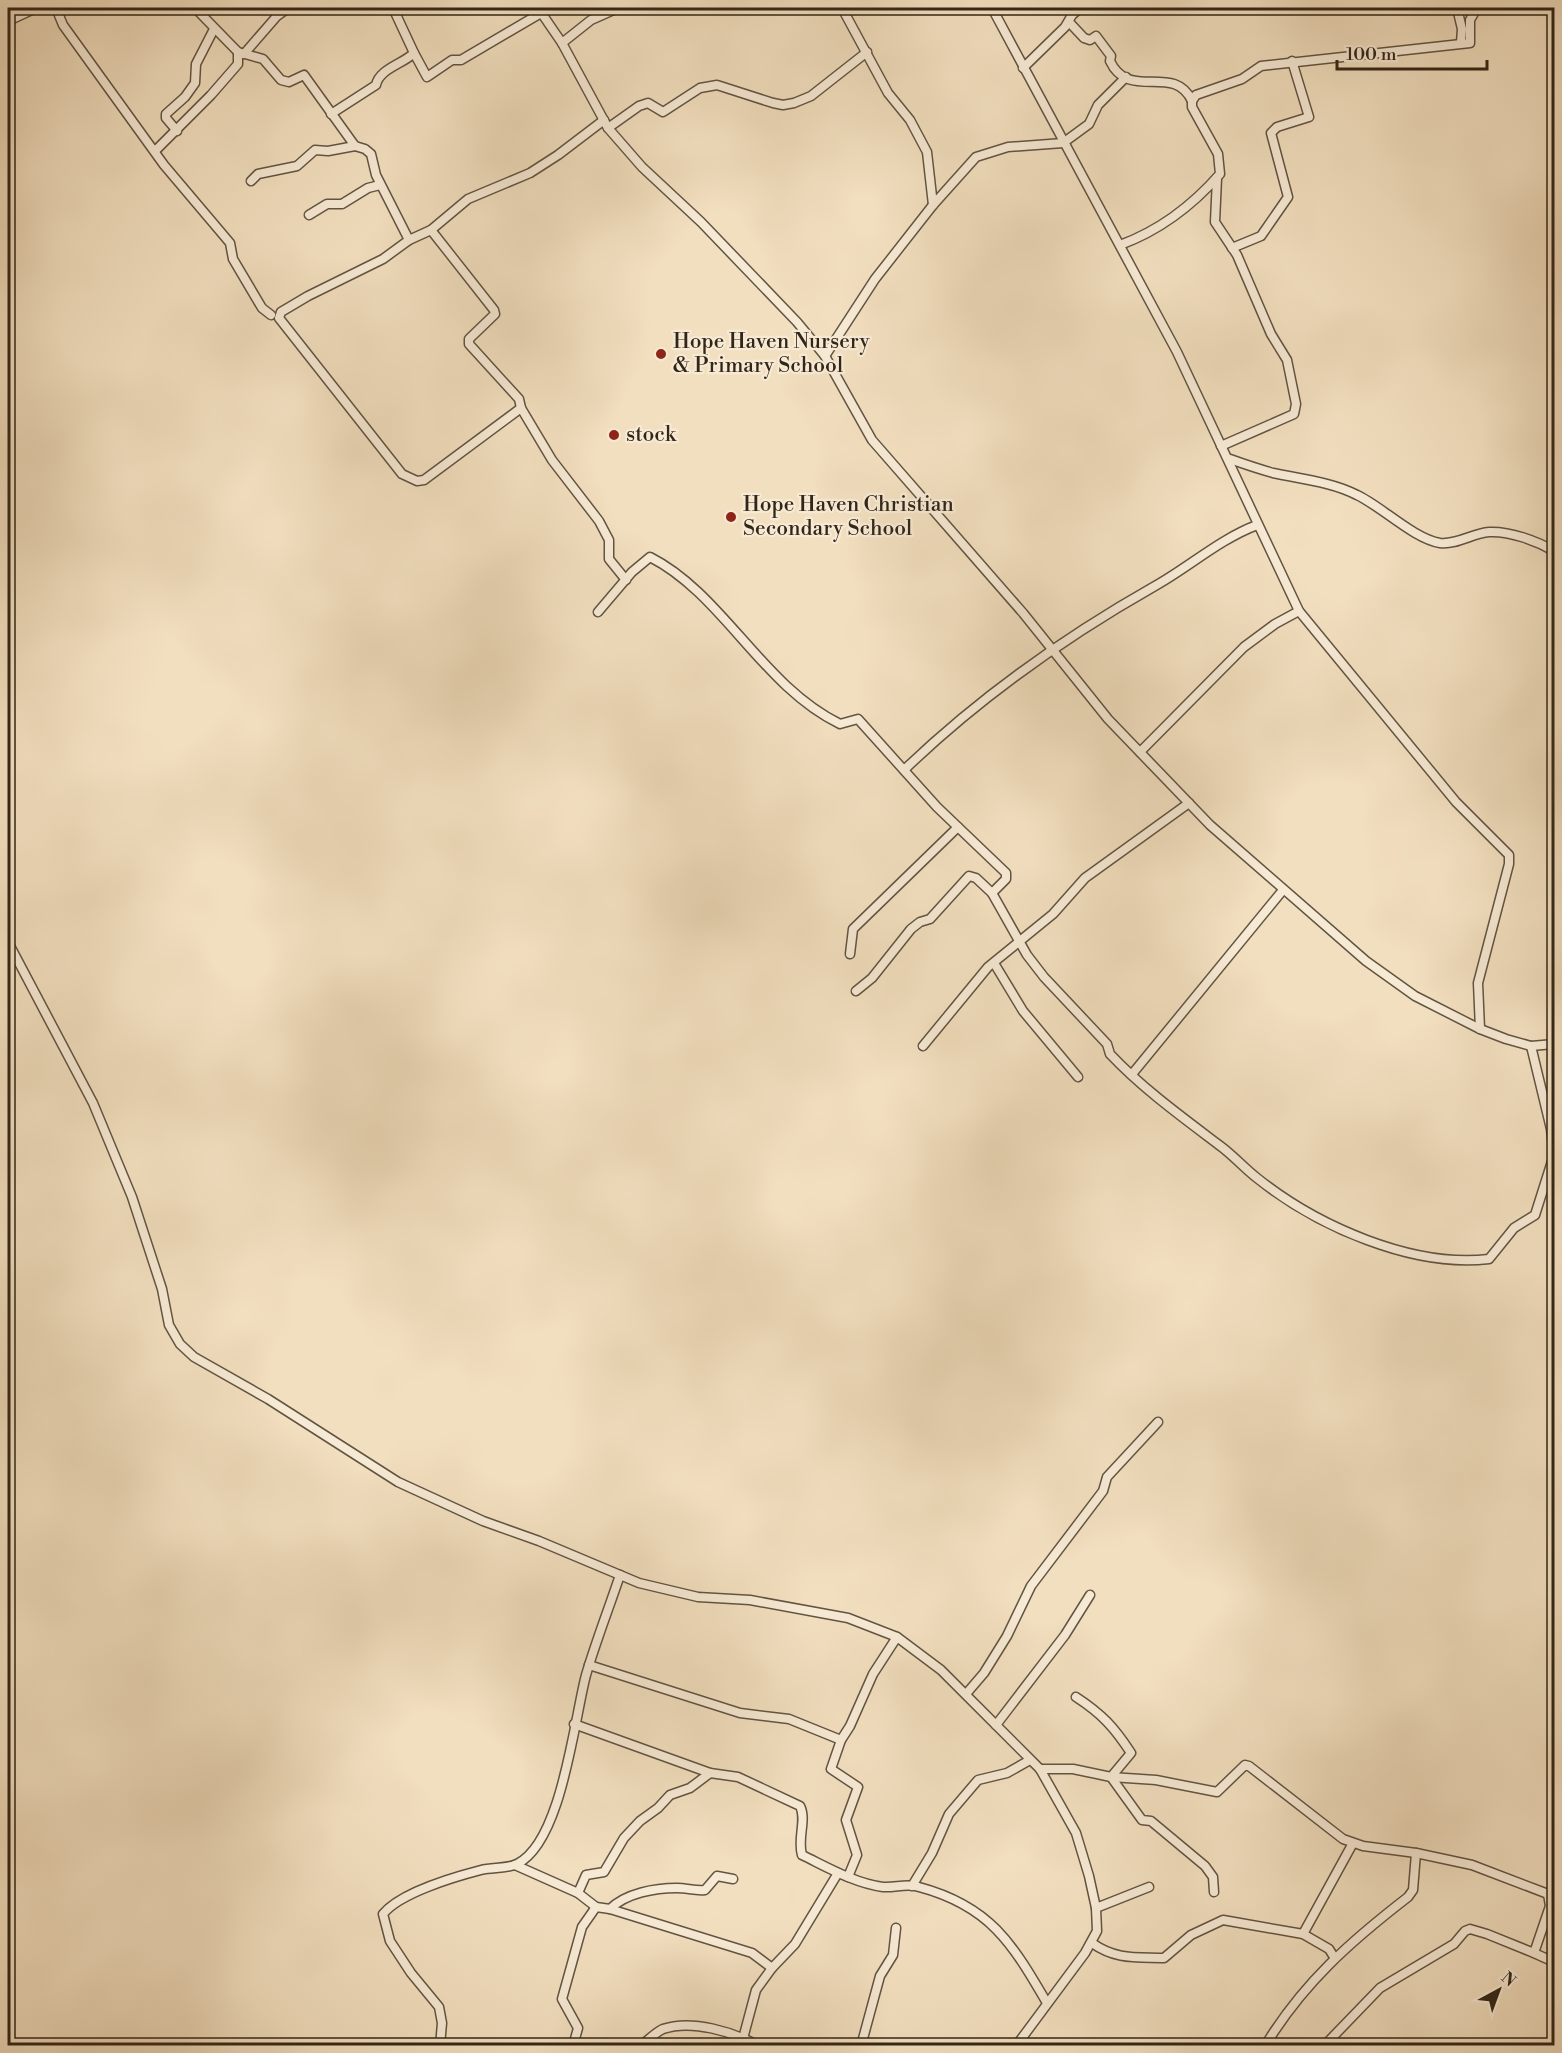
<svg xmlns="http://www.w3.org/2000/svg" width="1562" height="2053" viewBox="0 0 1562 2053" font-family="'Libre Bodoni',serif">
	<rect width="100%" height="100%" fill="#f2dfbf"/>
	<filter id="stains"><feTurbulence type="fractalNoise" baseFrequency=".00333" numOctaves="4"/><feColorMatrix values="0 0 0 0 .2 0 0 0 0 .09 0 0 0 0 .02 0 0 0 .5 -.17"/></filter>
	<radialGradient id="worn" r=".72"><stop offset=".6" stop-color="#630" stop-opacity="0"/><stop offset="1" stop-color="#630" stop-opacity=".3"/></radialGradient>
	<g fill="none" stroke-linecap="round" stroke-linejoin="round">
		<defs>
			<g id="minor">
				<polyline points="56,8 63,25 164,165 230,243 233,259 262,308 271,315"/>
				<polyline points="195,8 238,52 263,59 281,80 289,82 304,75 355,146 365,149 371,154 376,175 409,240"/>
				<polyline points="538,8 562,43 608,128 642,167 701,222 797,322 825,356 872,440 1023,613 1108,719 1210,825 1366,961 1415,996 1480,1029 1506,1039 1531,1046 1554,1044"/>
				<polyline points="842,8 888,93 910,120 927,152 933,205"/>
				<polyline points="992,8 1177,352 1299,611 1456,802 1509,855 1509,864 1478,983 1480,1029"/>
				<polyline points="1457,8 1462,29 1461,43"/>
				<polyline points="8,21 36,8"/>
				<path d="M 1069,22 L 1084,38 L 1090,40 L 1096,36 L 1111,56 L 1110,61 C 1129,102 1174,62 1192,101"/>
				<polyline points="562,43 591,20 618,8"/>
				<polyline points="414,53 427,77 452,60 461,60 541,13"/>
				<polyline points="244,54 277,16 288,8"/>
				<polyline points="1023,68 1065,27 1072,15 1080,8"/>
				<path d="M 331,114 L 376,85 C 379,69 403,64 414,53 L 393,8"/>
				<polyline points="608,128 639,106 648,103 663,112 700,88 717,85 773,103 783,105 794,103 811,96 867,52"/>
				<polyline points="177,131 166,118 166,114 185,97 195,83 196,64 214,29"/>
				<polyline points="155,151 211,95 238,64 238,52"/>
				<polyline points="1217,178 1215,222 1237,255 1271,334 1287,360 1296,404 1294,414 1221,446"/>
				<polyline points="251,181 258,174 297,166 315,150 328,151 355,146"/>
				<polyline points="309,215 327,204 342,204 368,188 380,185"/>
				<polyline points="431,230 494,310 495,314 469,339 469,344 519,399 521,408 552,460 599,521 609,540 609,559 626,580"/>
				<path d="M 1120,245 C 1161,230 1192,206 1220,174 L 1218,154 L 1192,107 L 1192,101 L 1196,95 L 1242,79 L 1261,66 L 1470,43 L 1470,20 L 1477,8"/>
				<polyline points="1232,248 1261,236 1288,197 1271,133 1277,127 1309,117 1292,61"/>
				<polyline points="825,356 875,279 933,205 976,157 1008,147 1063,143 1089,124 1098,105 1126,77"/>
				<polyline points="521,408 424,480 417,481 402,474 279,318 281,312 308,296 383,259 409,240 431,230 468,199 530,173 558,155 604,120"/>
				<path d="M 1230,459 C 1244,464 1259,469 1273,473 C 1301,479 1332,482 1357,495 C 1381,506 1414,539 1440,543 C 1457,545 1473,533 1489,532 C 1510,531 1537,541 1554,551"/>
				<path d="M 598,612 L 632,572 L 650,557 C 723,594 762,686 840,724 L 858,719 L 937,807 L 1006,873 L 1006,879 L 992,893 L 1027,955 L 1044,977 L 1107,1044 L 1110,1054 C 1142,1088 1182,1117 1219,1145 C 1233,1155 1244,1168 1257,1178 C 1317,1226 1412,1268 1489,1259 L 1514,1228 L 1535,1215 L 1554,1155 L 1551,1129 L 1531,1046"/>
				<polyline points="1140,752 1244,647 1275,624 1299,611"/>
				<path d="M 904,770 C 979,698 1065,637 1155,586 C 1189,567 1220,539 1257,525"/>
				<polyline points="8,942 93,1103 132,1197 162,1289 169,1325 180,1344 194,1357 268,1399 398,1482 483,1521 539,1541 639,1583 698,1597 750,1600 848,1618 897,1637 941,1670 1040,1769 1076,1833 1089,1876 1096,1908 1097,1931 1085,1953 1016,2046"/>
				<polyline points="850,954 853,929 958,827"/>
				<polyline points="994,963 1023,1011 1078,1077"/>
				<polyline points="856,991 872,978 911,929 920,922 930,919 969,876 976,878 992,893"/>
				<polyline points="923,1046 988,967 1053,914 1085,878 1189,803"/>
				<polyline points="1133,1073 1283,890"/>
				<polyline points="589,1665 740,1713 789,1719 841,1740"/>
				<polyline points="966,1694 984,1673 1007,1636 1031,1586 1103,1491 1107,1477 1158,1422"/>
				<path d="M 1076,1697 C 1102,1714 1114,1727 1131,1753 L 1111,1777 L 1142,1820 L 1151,1821 L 1205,1866 L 1213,1877 L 1214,1892"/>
				<path d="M 574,1724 L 710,1773 L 738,1777 L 800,1806 C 807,1820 797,1838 802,1855 C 827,1867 854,1883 883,1887 C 895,1888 907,1883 919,1887 C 990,1906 1012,1943 1047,2003"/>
				<polyline points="996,1725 1065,1635 1090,1595"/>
				<polyline points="1040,1769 1073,1769 1111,1777 1156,1780 1217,1792 1245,1765 1249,1766 1343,1839 1363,1846 1416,1853 1472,1865 1548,1894 1550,1906 1534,1953 1554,1962"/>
				<polyline points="515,1865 578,1893 596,1907 610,1909 752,1953 772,1968 756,1990 741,2046"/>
				<polyline points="848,1877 857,1855 846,1820 858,1787 831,1769 841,1740 850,1726 873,1674 897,1637"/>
				<polyline points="912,1886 932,1853 949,1814 978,1780 1007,1773 1030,1760"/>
				<polyline points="578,1893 586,1875 604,1872 624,1838 640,1821 658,1808 670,1795 690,1788 710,1773"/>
				<polyline points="1096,1908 1149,1887"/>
				<path d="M 610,1909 C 626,1893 655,1888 677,1888 C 687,1888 695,1891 705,1890 L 717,1876 L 733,1879"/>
				<polyline points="1303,1934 1353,1843"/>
				<path d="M 1092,1943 C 1116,1960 1136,1957 1164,1958 L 1191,1935 L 1223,1920 L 1303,1934 L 1329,1949 L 1334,1957"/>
				<polyline points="772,1968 795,1944 838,1873"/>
				<path d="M 440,2046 L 442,2023 L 439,2007 L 411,1973 L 390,1941 L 383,1914 C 400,1893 454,1877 481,1870 C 492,1867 507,1869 517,1864 C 562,1842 574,1720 586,1675 C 596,1641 609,1608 620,1575"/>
				<polyline points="573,2046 578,2028 562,1999 582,1927 596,1907"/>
				<path d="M 641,2046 C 648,2040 656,2032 663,2029 C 692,2019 733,2032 759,2046"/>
				<polyline points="861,2046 880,1976 893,1955 896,1928"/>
				<path d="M 1265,2046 C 1303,1983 1351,1941 1408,1897 L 1413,1890 L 1416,1853"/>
				<polyline points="1324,2046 1380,1988 1454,1944 1465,1931 1470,1929 1487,1934 1534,1953"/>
			</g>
		</defs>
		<!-- minor casing -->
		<use href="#minor" stroke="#625442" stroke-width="11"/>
		<!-- minor -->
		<use href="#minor" stroke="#f7ead5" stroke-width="8"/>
	</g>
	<!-- markers -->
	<g fill="#8f2418" stroke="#f7ead5" stroke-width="2">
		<circle cx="661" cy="354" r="6"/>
		<circle cx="614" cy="435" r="6"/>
		<circle cx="731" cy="517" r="6"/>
	</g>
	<g text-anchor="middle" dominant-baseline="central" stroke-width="4.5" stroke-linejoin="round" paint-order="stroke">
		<!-- poi labels -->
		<g font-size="21" fill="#322618" stroke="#f7ead5" text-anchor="start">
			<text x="673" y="342">Hope Haven Nursery<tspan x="673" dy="24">&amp; Primary School</tspan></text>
			<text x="626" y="435">stock</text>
			<text x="743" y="505">Hope Haven Christian<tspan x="743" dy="24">Secondary School</tspan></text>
		</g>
	</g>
	<!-- margin -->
	<rect width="1562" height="2053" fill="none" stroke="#f2dfbf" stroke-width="30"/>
	<rect x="9" y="9" width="1544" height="2035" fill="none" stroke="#322618" stroke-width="3"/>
	<rect x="15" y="15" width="1532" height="2023" fill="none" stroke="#322618" stroke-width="1.5"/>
	<!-- north arrow -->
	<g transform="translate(1499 1990) rotate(41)" stroke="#f7ead5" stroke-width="4.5" paint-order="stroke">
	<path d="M0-4.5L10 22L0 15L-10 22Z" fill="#322618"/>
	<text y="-9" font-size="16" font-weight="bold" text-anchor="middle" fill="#322618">N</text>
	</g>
	<!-- scale -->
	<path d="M1337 60v9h150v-9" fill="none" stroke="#322618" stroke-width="3"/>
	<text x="1346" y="60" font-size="18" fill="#322618" stroke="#f7ead5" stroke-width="4.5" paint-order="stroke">100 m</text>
	<rect width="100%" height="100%" filter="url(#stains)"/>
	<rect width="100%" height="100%" fill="url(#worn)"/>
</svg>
